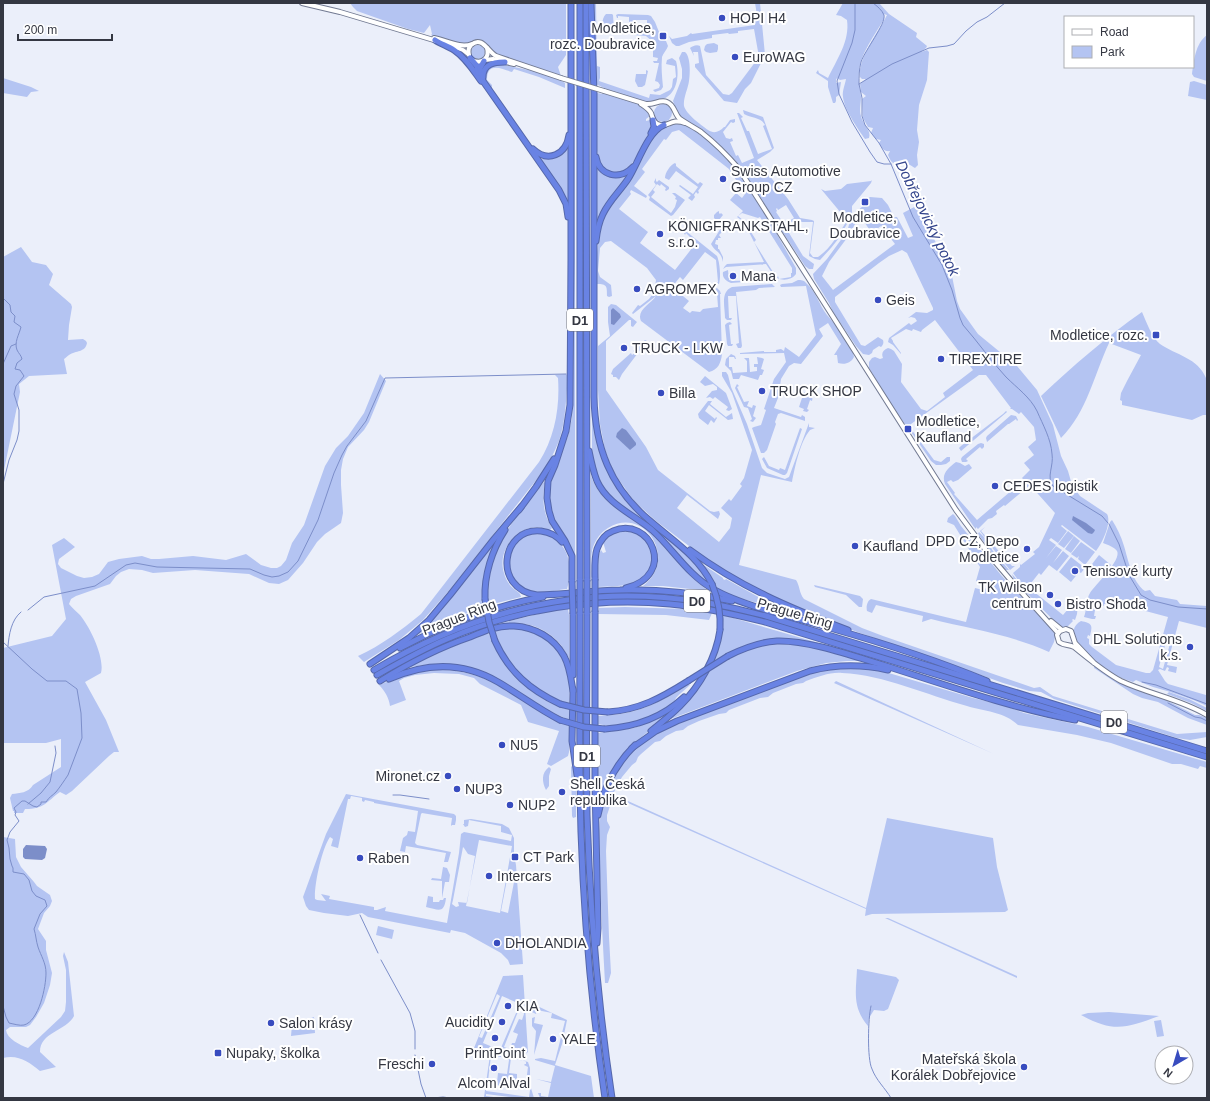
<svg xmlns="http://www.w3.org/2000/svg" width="1210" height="1101" viewBox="0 0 1210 1101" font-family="Helvetica,sans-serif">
	<rect width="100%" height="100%" fill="#ebeffa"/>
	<!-- green -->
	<g fill="#b4c4f2" fill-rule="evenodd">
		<path d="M 350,3 L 566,3 L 566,55 L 558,67 L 561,76 L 494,54 C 489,47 485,38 475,41 C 470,42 467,45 462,44 C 452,43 441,38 431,35 L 432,34 L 430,25 L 424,33 L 408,29 L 357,11 L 353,7 Z"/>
		<path d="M 593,3 L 596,3 L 597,66 L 600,67 L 600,78 L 599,81 L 649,98 L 650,94 L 660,95 L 670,90 L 672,87 L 673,79 L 676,77 L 675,66 L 666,64 L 667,60 L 672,58 L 676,61 C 680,76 677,95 661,100 C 656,102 651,103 646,102 C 632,100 618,94 604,90 L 604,88 L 596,84 Z"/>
		<path d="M 755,3 L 760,3 L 765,55 L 751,83 L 745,89 L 737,103 L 724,101 L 695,67 L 695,64 L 699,63 L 698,52 L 693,52 L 694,56 L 690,48 C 692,46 697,44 700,46 L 706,75 L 723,94 L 729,95 L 732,93 L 759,57 L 754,29 L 738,31 L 738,33 L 729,34 L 728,33 L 712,35 L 712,38 L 689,42 L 679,46 L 676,46 L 672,43 L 669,36 L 672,39 L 687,36 L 691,33 L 692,34 L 755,25 L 754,16 L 757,15 Z"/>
		<path d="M 843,3 L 879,3 L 889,14 L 917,33 L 916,37 L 927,46 L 926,48 L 921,52 L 927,50 L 929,52 L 927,80 L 919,105 L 917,130 L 919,142 L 917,155 L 918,165 L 915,168 C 913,167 912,166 910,165 C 899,162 894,170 888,155 L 890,151 C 884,152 882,148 879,143 L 881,140 L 876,139 L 871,133 L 873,128 L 868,127 L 863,118 L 862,99 L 866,96 L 861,92 L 860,84 L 866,79 L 862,79 L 860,77 C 858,57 878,33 887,15 L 884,14 L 884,19 C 875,35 860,54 859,72 C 858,81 860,89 861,97 C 861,103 859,110 861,116 C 862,123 872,131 869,138 L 865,139 C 858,129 844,109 843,97 C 842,91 845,85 846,79 L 840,80 L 837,78 L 836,80 L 836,83 L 841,82 L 839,95 L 836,97 L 836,101 L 835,103 L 833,103 L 828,87 L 828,81 L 816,73 L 818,70 L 819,73 L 828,78 C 837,59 850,41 847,20 L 841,16 L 836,15 Z"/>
		<path d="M 606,14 L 612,14 L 613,15 L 614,31 L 629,31 L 629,26 L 637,27 L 637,31 L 647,31 L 647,20 L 637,20 L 636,25 L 629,25 L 629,17 L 618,16 L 618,18 L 617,18 L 616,15 L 618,14 L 648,15 L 651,16 L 655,22 L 661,37 L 666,41 L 668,46 C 667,50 663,53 662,57 C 661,67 662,77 663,87 L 661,90 L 655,92 L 653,90 L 659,88 L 660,85 L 658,82 L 655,81 L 659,63 L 654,63 L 653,61 L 657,61 L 658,58 L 653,57 L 653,42 L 646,36 L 634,35 L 633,30 L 632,30 L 631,33 L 607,33 C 601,29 601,19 606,14 Z"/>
		<path d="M 1207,35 L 1207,81 L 1194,77 L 1192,74 C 1194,61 1195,44 1207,35 Z"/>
		<polygon points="714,43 718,45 718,49 717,52 710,53 706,52 704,50 705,46 707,44"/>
		<circle cx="478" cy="52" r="7"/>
		<path d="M 682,52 L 685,52 C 691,57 690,74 689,81 C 688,89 683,98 684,106 C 686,114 701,125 708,130 C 714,134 719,132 724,127 L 725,127 L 730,120 L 735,119 L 735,122 L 733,123 L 731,122 L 723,132 L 726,138 L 730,139 L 732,138 L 733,141 L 730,142 L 736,156 L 738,155 L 742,163 L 754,158 L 737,113 L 739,113 L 743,117 L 741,118 L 747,131 L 749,131 L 758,154 L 772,149 L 763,126 L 765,125 C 761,117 751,118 744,114 L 743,110 L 763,117 L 774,148 L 770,152 L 757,160 L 788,199 L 800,218 L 812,220 L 814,221 L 810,253 L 813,257 L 818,257 C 831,248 838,235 846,222 L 846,219 L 821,189 L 825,191 L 841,189 L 847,184 L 871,181 L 872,180 L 871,183 L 852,206 L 852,215 L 839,238 L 831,248 L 820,260 L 815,259 L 809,256 L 813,222 L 787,222 L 794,218 L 786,205 L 778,210 L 777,208 L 776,209 L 777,211 L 776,212 L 784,224 L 785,224 L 786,228 L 803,256 L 814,264 L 813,269 L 809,269 L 805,266 L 744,173 L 728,154 L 715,141 L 678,114 L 673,101 L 682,78 L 682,69 L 679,58 Z"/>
		<path d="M 499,64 L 538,72 L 560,79 L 560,80 L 565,83 L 565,88 L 539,77 L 514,69 L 512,72 C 502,69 487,61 487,80 L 492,85 L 492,88 L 491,88 L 486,83 L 484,75 L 489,67 Z"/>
		<polygon points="646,70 648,71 645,85 642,87 638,87 635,81 636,74 646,74"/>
		<polygon points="3,78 31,87 39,91 31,92 27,97 3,93"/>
		<polygon points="1194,81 1207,85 1207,100 1188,96 1190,82"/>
		<polygon points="574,86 575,86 575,579 573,579 573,559 551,515 548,493 551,478 568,436 572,418 573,396"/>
		<polygon points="591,93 592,93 594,424 617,487 695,561 709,585 689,568 667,542 608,494 599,482 592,454"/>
		<path d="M 597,93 L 603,94 L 603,93 C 615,96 648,103 650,116 L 646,119 L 646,121 L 650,120 L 652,123 C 649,138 632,176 613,172 C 609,172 604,170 602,167 C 593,156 597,108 597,93 Z"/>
		<circle cx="663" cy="113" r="9"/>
		<path d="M 675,123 C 696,123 726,154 737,170 C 760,201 777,235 796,268 L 796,274 C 792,280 783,281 777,278 L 778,276 L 779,279 L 791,277 L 791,273 L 792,273 L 792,268 L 760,217 L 758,218 L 742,213 L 738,216 L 744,221 L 756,240 L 754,242 L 773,272 L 775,271 L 775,273 L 772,273 L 766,264 L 726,267 L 723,269 L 725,266 L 727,264 L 764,262 L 744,222 L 737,217 L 743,211 L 730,200 L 736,193 L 742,198 L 745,194 L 736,186 L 738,183 L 729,169 L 679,130 L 672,132 L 666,140 L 664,139 L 642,169 L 645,172 L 634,186 L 647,196 L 646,198 L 631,190 L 630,192 L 631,194 L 619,209 L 648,232 L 640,243 L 675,270 L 696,243 L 686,233 L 685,235 L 684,233 L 684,232 L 687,232 L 717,256 C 720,263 721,277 719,284 L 715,283 L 718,282 L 716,260 L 705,252 L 683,280 L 680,277 L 672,287 L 689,301 L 683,308 L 690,313 L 692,311 L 700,312 L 703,309 L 718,307 L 717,293 L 715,293 L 715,289 L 717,288 L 720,291 L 721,294 L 720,294 L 722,354 C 721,363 718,370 709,372 L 641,321 C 636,310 651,304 656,296 L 633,314 L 632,313 L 638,305 L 640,306 L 649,299 L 657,288 L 655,286 L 656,280 L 647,268 L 611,241 L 605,242 L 600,248 L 598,271 L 600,277 L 611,285 L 612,296 L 609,297 L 607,296 C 607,286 607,284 597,284 L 597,253 L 599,231 L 607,211 L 629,180 L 657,130 L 669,127 Z"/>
		<path d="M 567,147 L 568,147 L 569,205 L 540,159 C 553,159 559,159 567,147 Z"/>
		<path d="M 675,163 L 676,164 L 676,166 L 698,184 L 700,182 L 703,184 L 698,191 L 699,192 L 698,194 L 696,192 L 694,195 L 695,197 L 692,201 L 688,198 L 691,195 L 679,186 L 680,185 L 693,194 L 698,187 L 676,171 L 669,180 L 665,178 C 665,173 670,165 675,163 Z"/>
		<path d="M 597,167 C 604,181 616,175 627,175 L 605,204 L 597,222 Z"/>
		<polygon points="656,178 656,181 657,182 659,180 669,187 669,189 666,191 665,190 666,188 661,184 660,186 657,184 653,190 655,192 651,197 671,213 675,207 677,200 675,199 676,197 672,193 675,193 685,200 673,215 671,216 649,200 650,197 648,195 656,185 654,182"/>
		<path d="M 870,197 L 882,198 L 888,205 L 894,217 L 897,217 L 908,238 L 913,236 L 903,213 L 918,205 L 927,220 L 935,241 L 949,261 L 957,301 L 960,309 L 978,334 L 1017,366 L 1037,390 L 1053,425 L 1061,456 L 1068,471 L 1072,485 L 1080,496 L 1107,514 C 1112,523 1102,543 1096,551 L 1062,525 L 1061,526 L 1067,531 L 1058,543 L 1051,538 L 1049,540 L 1056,545 L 1046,558 L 1056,546 L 1062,550 L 1053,563 L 1063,551 L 1069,556 L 1057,571 L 1049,565 L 1041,575 L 1039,573 L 1028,587 L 1063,615 L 1075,601 L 1078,603 L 1077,614 L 1075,620 L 1073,619 L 1072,620 L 1073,621 L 1067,627 L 1060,627 L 1014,580 L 1012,574 L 1021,584 L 1013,573 L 1020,567 L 1020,564 L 1021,565 L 1035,554 L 1033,552 L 1039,547 L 1055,513 L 1030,485 L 1005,506 L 1004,505 L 996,511 L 997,514 L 992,518 L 988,519 L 978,529 L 976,527 L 976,529 L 974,527 L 945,484 C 941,474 948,468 956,462 L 960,463 L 965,466 L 969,464 L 972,468 L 958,480 L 953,482 L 951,480 L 947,482 L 955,493 L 954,494 L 977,520 L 1024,480 L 1022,478 L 1030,470 L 1024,463 L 1034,455 L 1028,447 L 1036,440 L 1034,427 L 1021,412 L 1019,414 L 1012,409 L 1010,409 L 1011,408 L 986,375 L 979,375 L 911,424 L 911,429 L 934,460 L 941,462 L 947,457 L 950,457 L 950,461 L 946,464 L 941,465 L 936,465 L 931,461 L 914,436 L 895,411 L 869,368 L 869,362 L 872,358 L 875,357 L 880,359 L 883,358 C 881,353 883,350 888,348 L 891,349 L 894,351 L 902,364 L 901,382 L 921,409 L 927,411 L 945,397 L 943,393 L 973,370 L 935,320 L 922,330 L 921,332 L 913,329 L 912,331 L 906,329 L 891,338 L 893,341 L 893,342 L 901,353 L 901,354 L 893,345 L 888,342 L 889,338 L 909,323 L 911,325 L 917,321 L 915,318 L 911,317 L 908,318 L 916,312 L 927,313 L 933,310 L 933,308 L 907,253 L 902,250 L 889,256 L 879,263 L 835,297 L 835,302 L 861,345 L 865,346 L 878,337 L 883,340 C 884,343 883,345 881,347 L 879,346 L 873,350 L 872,353 L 869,355 L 863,354 L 856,346 L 833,312 L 829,303 L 814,279 L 813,274 L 827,259 L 843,237 L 847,238 L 829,262 L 822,276 L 833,290 L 895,244 L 881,226 L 873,232 L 871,232 L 865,223 L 865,221 L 870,217 L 868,214 L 862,218 L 859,217 L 850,233 L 848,232 C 847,222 859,209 865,204 L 867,199 Z"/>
		<path d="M 719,211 L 719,213 L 720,214 L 721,213 L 723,215 L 719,220 L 729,229 L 727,230 L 725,229 L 719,235 L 721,238 L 718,238 L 718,240 L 716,240 L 715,244 L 718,245 L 718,249 L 719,249 L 723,257 L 723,262 C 721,251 715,252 711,244 L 721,228 L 719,223 L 714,218 L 714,215 L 717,212 Z"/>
		<path d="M 21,247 L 32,262 L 46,265 L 53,274 L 49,285 L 71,304 L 72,307 L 69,325 L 68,340 L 83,339 L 86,341 L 87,343 C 85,353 76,350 69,355 C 67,356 66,358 64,359 L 67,374 L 29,376 L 19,384 L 20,392 L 3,475 L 3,257 Z"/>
		<path d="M 728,270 L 729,280 L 732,281 L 759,280 L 766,274 L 772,277 L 773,279 L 771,280 L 731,283 C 726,281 722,278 723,272 Z"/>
		<path d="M 798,280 C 801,280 804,280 806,283 C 816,291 819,305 827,315 C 835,324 853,345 854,357 C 851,363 845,365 838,363 L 837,355 L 834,355 L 841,344 L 828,323 L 819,329 L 823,336 L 801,364 L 794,363 L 789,366 L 781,379 L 779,393 L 780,393 L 774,408 L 801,417 L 802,415 L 805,417 L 805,421 L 781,413 L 778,414 L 775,422 L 776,424 L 767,450 L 764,453 L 761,453 L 752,428 L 754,427 L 761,425 L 766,410 L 764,409 L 774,379 L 786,362 L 784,353 L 740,354 L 740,353 L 764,351 L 764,352 L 776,352 L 776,350 L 781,349 L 784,351 L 785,347 L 799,357 L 816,335 L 806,286 L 781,287 L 780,285 L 782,284 L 792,283 Z"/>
		<path d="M 772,284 L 775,287 L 759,288 L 756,290 L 736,292 L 742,346 L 741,348 L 738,348 L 736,344 L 739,343 L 736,296 L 728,296 L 729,318 L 732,318 L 731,320 L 727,320 L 725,318 C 725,307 720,292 732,287 Z"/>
		<path d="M 611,304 L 616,305 L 637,322 L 633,327 L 631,326 L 631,320 L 629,320 L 606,341 L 606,390 L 646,447 L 658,470 L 710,511 L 714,512 L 719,511 L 720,514 L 718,519 L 687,495 L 677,508 L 719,542 L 730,528 L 732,518 L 721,508 L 729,499 L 731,501 L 742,486 L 740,484 L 744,478 L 752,450 L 732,393 L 722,376 L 722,372 L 726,372 L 728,375 L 731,387 L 747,424 L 762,468 L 767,473 L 785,479 L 789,477 L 809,423 L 809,427 L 815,428 L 810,430 C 800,442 795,467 792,482 L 761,475 L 739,565 L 796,580 C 800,586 799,593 804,599 L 862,628 L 883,636 L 1034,688 L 1040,687 L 1053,696 L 1177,734 L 1207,732 L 1207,737 L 1190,740 L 1177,738 L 1054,699 L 1041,692 L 1029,691 L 1003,683 L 945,662 L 857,632 L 779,599 L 759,590 L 724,571 L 693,549 L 656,521 L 634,501 L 617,477 L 610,464 L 605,450 L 600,424 L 598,390 L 598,346 L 610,336 L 608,322 L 608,307 Z"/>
		<path d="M 1142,312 C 1146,321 1152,338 1160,344 C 1176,355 1198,358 1206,378 C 1209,384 1207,407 1207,415 L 1203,415 L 1192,420 L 1122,405 L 1122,401 L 1120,400 L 1121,393 L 1127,381 L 1141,355 L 1109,343 C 1094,375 1087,412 1061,438 L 1041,396 C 1073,366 1106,337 1142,312 Z"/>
		<polygon points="730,322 732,324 729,325 731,344 733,344 732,346 728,346 727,344 725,325 727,323"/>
		<polygon points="645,340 647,341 622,374 619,380 616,377 613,377 613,375 611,374 613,369 631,353 632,355 635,353 633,351"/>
		<polygon points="731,354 735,356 736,359 735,359 734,357 729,357 729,367 732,367 733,373 747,372 747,361 744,358 749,358 750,372 757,371 757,367 754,367 754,364 758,364 757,357 762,358 764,359 761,369 764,370 762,375 760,375 758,380 741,375 739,379 733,379 731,371 725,365 726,359"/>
		<path d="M 380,374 L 386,381 L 369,422 L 364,430 L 348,447 L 343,459 L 341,470 L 341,485 L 343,513 L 341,523 L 325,534 L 317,542 L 303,563 L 288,580 L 279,584 L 269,583 L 249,574 L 195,570 L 153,573 L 142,570 L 129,569 L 121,572 L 116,576 L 110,584 L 76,596 L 71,599 L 69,604 C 72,608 76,611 80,615 C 90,627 105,658 101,673 L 85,682 L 106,720 L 119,752 L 114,752 L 109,756 L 72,791 L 66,795 L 60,792 C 46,802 45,809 25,809 L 23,813 L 14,813 L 14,811 L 13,811 L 10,798 L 12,794 C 20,793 28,793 33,785 L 61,767 L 61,739 L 46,743 L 3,743 L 3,648 L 52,636 L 66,619 L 52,545 L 64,538 L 75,547 L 59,559 L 58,564 L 61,568 L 77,576 L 84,578 L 92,577 L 99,574 L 108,562 L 119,559 L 142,556 L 151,559 L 159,559 L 193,556 L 226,560 L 246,554 L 261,565 L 271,568 L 277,568 L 281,566 L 286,560 L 292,543 L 304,525 L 325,466 L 336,448 L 348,436 L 364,413 Z"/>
		<path d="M 566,374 L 568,376 C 566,397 566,420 559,441 C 555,451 550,460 545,469 L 447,593 L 423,620 L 399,640 L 364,662 L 358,656 C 382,645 400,631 421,614 L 539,462 C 555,437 560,407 558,378 L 555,375 Z"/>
		<polygon points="705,376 726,393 732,409 729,411 726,410 728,407 715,397 713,399 710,397 706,398 712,391 717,390 717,387 713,384 705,386 700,382"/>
		<polygon points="737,384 739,386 737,387 744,402 749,401 747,406 752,408 753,405 756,406 753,416 756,418 753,422 750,421 752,419 748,408 744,407 735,388"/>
		<path d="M 804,392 C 809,394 814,395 812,401 L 810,400 L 807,409 L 809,410 L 807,412 L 803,411 L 804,409 L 799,407 Z"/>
		<polygon points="708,401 712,401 710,404 726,417 732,413 733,419 728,420 709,405 705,411 715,419 716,417 717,418 714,423 711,420 708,425 699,418 698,414"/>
		<polygon points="1006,411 1007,412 961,451 959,448 961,446 1003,414"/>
		<polygon points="1011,415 1016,416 1018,420 1017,421 1016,419 1009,424 1008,424 987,442 986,438 987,436"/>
		<polygon points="800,428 802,429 787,473 785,475 783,475 767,468 762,459 764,457 769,466 779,470 780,468 785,470"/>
		<polygon points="981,443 984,444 984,447 982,449 980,447 966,459 968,461 966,462 962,462 961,459 962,457 978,444"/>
		<path d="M 591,476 C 594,485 599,492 605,499 L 653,534 L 688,573 L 708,591 L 663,586 L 643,586 C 679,559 644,505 608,528 C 601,532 596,539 593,547 C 590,556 592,568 592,578 L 591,577 Z"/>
		<path d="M 544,482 L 545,483 C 542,500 543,514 552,528 L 550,530 C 546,529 542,528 538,527 C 515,527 497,552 504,573 C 505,578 509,585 514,589 C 517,592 520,592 521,597 L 489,605 C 488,601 487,597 487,593 C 486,586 488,579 490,572 C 498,536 521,510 544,482 Z"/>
		<path d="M 953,514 L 955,516 L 961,526 L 1001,575 L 1056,633 L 1054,642 L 1049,652 C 1012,635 971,629 931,619 L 922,622 L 923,616 L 876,605 L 872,613 L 867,611 C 866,607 867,601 871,599 L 966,622 L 975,588 L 983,590 L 984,588 L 987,589 L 989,582 L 984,580 L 983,581 L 979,580 L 979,583 L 976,581 L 980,567 L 954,525 L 947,522 L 948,518 Z"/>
		<path d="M 1112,520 C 1117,528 1121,536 1124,546 C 1128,559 1132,582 1145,591 L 1150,590 L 1155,596 L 1177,600 L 1180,604 L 1207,606 L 1207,628 L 1179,621 L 1167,665 L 1177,667 L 1176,673 L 1168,671 L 1169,668 L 1167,667 L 1165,671 L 1160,669 L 1158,670 L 1165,681 L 1168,684 L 1206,695 L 1207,706 C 1190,698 1172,692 1153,687 C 1147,685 1141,682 1136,680 L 1133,682 C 1127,680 1121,678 1115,675 C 1103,668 1084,653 1076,643 C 1071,635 1073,625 1081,621 C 1092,623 1093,625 1090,636 L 1088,635 L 1087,638 L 1089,639 L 1089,644 L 1092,647 L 1116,665 L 1146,673 L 1150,673 L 1153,670 L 1168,617 L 1108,601 L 1106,607 L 1106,604 L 1104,604 L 1104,606 L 1096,604 L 1094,616 L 1096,616 L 1095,619 L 1092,619 L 1084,617 C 1087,609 1086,599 1090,593 C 1095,585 1122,560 1117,551 C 1114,547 1108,545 1103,543 L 1110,522 ZM 1167,638 L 1171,640 L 1163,669 L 1159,667 Z"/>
		<polygon points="985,527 981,531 1012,566 1015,566 1010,570 994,550 980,531"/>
		<path d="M 624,530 C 632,531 643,535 648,542 C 650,544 650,549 651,551 C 654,565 648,576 636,582 C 625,587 610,586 598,587 L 598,556 L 601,550 L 603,553 L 606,552 L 603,542 L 610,534 Z"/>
		<polygon points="1068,531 1074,536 1064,548 1058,544"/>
		<polygon points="979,532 985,538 993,551 1009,570 1005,570 1003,568 978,534"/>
		<path d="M 545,533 C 569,543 574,566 567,589 C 556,590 538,595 527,591 C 505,583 503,551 521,538 C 528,533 537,534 545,533 Z"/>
		<polygon points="1074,536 1080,541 1071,553 1065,549"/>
		<polygon points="496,540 485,569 483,582 482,608 443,622 417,635 441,611"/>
		<polygon points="1081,542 1095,552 1085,565 1078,559 1079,556 1077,558 1071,554"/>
		<polygon points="1099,555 1111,565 1101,577 1089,568"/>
		<polygon points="1071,557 1085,568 1081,573 1079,572 1071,582 1059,572"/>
		<polygon points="704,565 723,578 723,579 725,580 726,579 762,599 798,614 739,598 718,590 712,577"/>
		<polygon points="814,585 860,596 863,599 862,607 859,607 846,595 815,587"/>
		<polygon points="625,607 685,609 712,613 709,620 666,615 598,614 599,608"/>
		<path d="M 568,609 L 569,615 L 569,658 C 566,654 564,649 561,645 C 547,627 524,620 502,624 L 502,623 L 550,611 Z"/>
		<polygon points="723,615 846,651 845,652 788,639 727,654 714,661 721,638"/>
		<path d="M 511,628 C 537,629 560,643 567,669 C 570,680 569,692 569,703 C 556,702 550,697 539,689 C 517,675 502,657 495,631 Z"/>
		<path d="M 488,633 C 495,645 501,657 509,668 C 523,688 546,703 569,710 L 569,720 L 543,708 L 495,678 L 444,664 L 424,665 L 410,667 L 419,661 L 444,650 Z"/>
		<path d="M 776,643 C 805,643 832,652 859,660 L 859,661 L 847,661 L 826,663 L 797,671 L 668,720 L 692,697 L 712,668 L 729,657 L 753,647 Z"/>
		<path d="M 852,667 L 882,671 L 973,698 L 1003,705 L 1024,713 L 1088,727 L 1207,762 L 1207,768 L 1200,766 L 1198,769 L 1181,764 L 1172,764 L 1111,743 L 1077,735 L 1018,725 C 1005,712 983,711 967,706 C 926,695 885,675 842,673 C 830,672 818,677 806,681 L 803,683 L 796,684 L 773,693 L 768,697 L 760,698 L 729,710 L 726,713 L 719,714 L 699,721 L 688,726 L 683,730 L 676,731 L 666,736 L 660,741 L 655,742 L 641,754 L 638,757 L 636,762 L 632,765 L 622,777 L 614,792 L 613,798 L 611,803 L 607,815 L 607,821 L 610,827 L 607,835 L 606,851 L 609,937 L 611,973 L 608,983 L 605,983 C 603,947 601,910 600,874 C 600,852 597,829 602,808 C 607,785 620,762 638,746 C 662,726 694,717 722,706 C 754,694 791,676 825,669 C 834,668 843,668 852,667 Z"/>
		<polygon points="1094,667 1096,667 1117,681 1162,698 1195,715 1199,715 1207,718 1207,725 1188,718 1158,702 1142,698 1133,694 1094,668"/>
		<path d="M 440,670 C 477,669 506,689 536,708 C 547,715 557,721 569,726 L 569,752 L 568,756 L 551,766 L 547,764 L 559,731 L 528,722 L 521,705 L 480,684 L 474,678 L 459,674 L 434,673 L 415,675 L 404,678 L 399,681 L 406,700 L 390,706 C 389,698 385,691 379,685 C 401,676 416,671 440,670 Z"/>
		<polygon points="836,681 994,754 834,683"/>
		<path d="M 689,684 L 690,685 C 686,689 680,693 676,698 C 673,703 678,699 673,703 C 654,720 622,730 598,724 L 598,716 C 607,715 617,715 626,713 C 649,709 669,695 689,684 Z"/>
		<polygon points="1169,692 1189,699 1207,708 1207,711 1191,703 1167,694"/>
		<polygon points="670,712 665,718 639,739 625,752 611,772 597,801 598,733 634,728 660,718"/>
		<polygon points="573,765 576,775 576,817 573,818 572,816 571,767"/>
		<path d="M 549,767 L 551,769 L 549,776 L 549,786 L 546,790 C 542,782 541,773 549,767 Z"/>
		<path d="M 346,794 L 454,814 L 456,816 L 456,820 L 455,825 L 452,825 L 452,826 L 451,825 L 452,818 L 422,813 L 421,814 L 415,843 L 417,845 L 451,852 L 448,862 L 444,862 L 446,853 L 406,846 L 405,852 L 400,851 L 403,838 L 407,835 L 408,831 L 415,832 L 418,811 L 374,803 L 374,802 L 365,800 L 364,802 L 362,801 L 362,798 L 351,796 L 350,799 L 348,799 L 338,848 L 331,846 L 333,839 L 330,837 C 322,848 314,885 315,899 L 317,900 L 326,901 L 321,894 L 330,896 L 329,899 L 374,907 L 374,910 L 377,910 L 386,907 L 385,911 L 447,923 L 459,853 L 461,834 L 464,832 L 511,841 L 512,835 L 501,832 L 501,826 L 469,820 L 468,826 L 465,827 L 463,824 L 464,824 L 464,820 L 471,819 L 502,824 L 509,828 L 514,838 L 514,855 L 516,865 L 523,964 L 510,965 L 508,960 L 501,953 L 465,933 L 451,930 L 450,933 L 368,917 L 362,913 L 348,916 L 324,913 L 309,910 L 306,906 L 303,897 L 326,834 ZM 479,840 L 512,846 L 500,913 L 466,906 ZM 463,847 L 464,848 L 468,854 L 475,856 L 467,903 L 458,902 L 459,906 L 456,907 L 452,904 L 453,900 ZM 509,869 L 512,870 L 511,876 L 515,877 L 508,913 L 501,911 Z"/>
		<polygon points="619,797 866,908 887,818 993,838 997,867 1008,910 1005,912 872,914 865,916 866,909 619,799"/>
		<path d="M 3,837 L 15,839 L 16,857 L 21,867 L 34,882 L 37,886 L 50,895 L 52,901 L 50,906 L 44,913 L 38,929 L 46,941 L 46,950 L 52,973 L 50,985 L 44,1003 L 36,1017 L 30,1025 L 26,1027 L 10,1027 L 6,1030 C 7,1039 20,1045 28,1048 L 61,1017 L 65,1011 L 66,1002 L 66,970 L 63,956 L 64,952 L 68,962 L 74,1016 C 66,1031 40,1032 40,1052 L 56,1067 L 40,1071 C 29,1062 18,1054 3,1058 Z"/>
		<polygon points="443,867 447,868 450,875 449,882 445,882 442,898 442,881 431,880 432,878 441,879"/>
		<path d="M 428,896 L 433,897 L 433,902 L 439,902 L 440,900 L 443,900 L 444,898 L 446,898 C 444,914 439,910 426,907 Z"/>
		<polygon points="885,918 888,918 1017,976 1017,978"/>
		<polygon points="378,926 394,930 392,939 376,935"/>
		<path d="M 857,969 L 896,977 L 899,980 L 888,1009 L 884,1011 L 874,1010 L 869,1018 L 868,1026 C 852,1007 856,992 857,969 Z"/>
		<path d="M 523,975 L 528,1052 L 524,1055 L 474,1048 L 503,976 ZM 497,994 L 500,996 L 482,1038 L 479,1037 ZM 502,996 L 520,1004 L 500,1050 L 483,1043 ZM 521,1004 L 525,1006 L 523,1010 L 524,1014 L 522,1020 L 519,1019 L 513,1032 L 518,1034 L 515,1043 L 512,1043 L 510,1049 L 504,1047 Z"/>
		<polygon points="531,1003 567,1020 562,1044 555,1065 591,1076 594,1098 540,1098 538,1093 541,1093 541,1096 548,1097 551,1083 536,1079 551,1082 555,1066 535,1060 535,1059 541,1058 555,1061 565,1021 551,1018 552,1013 537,1010 536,1014 532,1012"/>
		<path d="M 1109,1012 L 1159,1016 C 1126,1028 1114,1033 1081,1015 L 1088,1013 Z"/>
		<polygon points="314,1017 315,1033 291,1036 292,1025"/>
		<polygon points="535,1017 534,1023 543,1025 534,1055 536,1031 532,1026 532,1018"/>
		<polygon points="1161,1020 1164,1036 1157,1037 1154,1021"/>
		<path d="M 490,1055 L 501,1056 L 501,1057 L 491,1056 L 488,1081 L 497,1082 L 498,1073 L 507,1074 L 509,1060 L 505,1059 L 504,1057 L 511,1058 L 509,1073 L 517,1074 L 517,1079 L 523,1080 L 522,1082 L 526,1082 L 528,1067 L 524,1065 L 525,1064 L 526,1064 L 526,1061 L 514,1059 L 514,1058 L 528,1062 L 530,1068 L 530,1085 L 534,1098 L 512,1098 L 511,1097 L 486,1094 L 486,1096 L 501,1098 L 484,1097 ZM 487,1084 L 530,1090 L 529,1097 L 486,1091 Z"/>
	</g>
	<!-- water -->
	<g fill="#7c8ec9">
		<polygon points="613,308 620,314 621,317 614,325 611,324 611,310"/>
		<polygon points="622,428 626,430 636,443 636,445 630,450 616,437 617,433"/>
		<polygon points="1073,516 1086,523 1095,530 1094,532 1092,534 1088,533 1072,520"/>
		<polygon points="26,845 45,846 47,849 45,858 42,860 25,859 23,857 23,849"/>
	</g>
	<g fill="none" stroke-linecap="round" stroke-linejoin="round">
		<!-- stream -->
		<g stroke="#7c8ec9" stroke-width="1">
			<polyline points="855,3 855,30 852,43 837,81 839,94 852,122 870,152 877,162 884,164 891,164"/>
			<path d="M 1005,3 L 987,17 L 977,22 L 966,31 L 954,44 L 947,46 L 929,48 L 892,64 L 859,84 L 862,98 L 862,116 L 865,125 L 879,143 L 891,164 L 913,217 L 942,265 L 952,290 L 960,318 L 963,325 C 978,342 991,361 1006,377 C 1017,388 1030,397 1037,411 C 1043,425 1051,439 1052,454 C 1054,466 1046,477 1053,486 L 1102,516 L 1108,523"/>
			<path d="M 859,84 C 859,77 859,69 861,62 C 865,50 886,24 884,15 C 882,10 877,6 873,3"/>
			<path d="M 3,298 L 10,305 L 11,312 L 15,316 L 14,322 L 21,327 C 19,335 14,342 17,350 C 19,354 21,355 22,359 L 17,363 L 15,369 L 20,370 L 24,376 L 16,386 L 14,394 L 19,410 L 19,431 L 17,440 L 9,460 L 3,484"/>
			<polyline points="3,364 11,346 16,344"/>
			<polyline points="1109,524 1119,544 1129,575 1141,595 1150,600 1178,607 1207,609"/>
			<polyline points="28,610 44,597 95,586 126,565 135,563 157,567 250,569 264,575 272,577 279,576 288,572 298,561 318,520 334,473 342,455 347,446 366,421 385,378 566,374"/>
			<path d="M 3,642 L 32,669 L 47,681 L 66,681 L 77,689 L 81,713 L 82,738 L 68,775 C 64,781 60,787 56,792 C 52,796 49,797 46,802 L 41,802 L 41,804 L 37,807 L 33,806 L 25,801 L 22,801 L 14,808 L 16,812 L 15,815 L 19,821 L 10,832 L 7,840 L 9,848 L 10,859 L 12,866 L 13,868 L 13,872 L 24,874 L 29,880 L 32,891 L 36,896 L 45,900 L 47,906 L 40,914 L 34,929 C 36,935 36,941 38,947 C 41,956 46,963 46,973 C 46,987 39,1021 24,1025 C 20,1026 14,1024 9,1023 L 6,1017 L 3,1006"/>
			<path d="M 8,646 C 9,635 11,620 21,612"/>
			<polyline points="1142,682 1156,685 1207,704"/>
			<polyline points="1168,703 1195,717 1201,718 1207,721"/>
			<polyline points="393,795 400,795 429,799"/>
			<polyline points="28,804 41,793 50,782 56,753 55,746"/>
			<polyline points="360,915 378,953"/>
			<polyline points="381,960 410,1013 415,1031 415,1049"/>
			<path d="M 871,1006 C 868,1018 867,1059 872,1069 C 876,1080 885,1088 891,1098"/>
			<polyline points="415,1055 421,1084 426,1098"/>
			<polyline points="433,1098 443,1097 450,1098"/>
		</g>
		<defs>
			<g id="secondary">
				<polyline points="302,3 340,12 437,41"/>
				<path d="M 434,38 C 446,40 460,49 472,44"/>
				<polyline points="447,44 463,50 468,54"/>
				<path d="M 469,55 C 468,51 468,48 471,45 C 482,35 488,52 496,56 L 561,78"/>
				<path d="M 472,60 C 482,65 490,58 487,48"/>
				<polyline points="485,60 493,59 514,64"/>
				<path d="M 604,91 L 646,104 C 654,105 660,99 667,102 C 675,105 674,114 680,119 C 687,124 694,127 701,132 C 715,143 727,155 739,169 L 956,510 L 991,557 L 1014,584 L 1058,633"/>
				<path d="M 641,104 C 644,106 649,109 651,113 C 653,118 653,123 660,125 C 669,127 671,118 685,123"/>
				<polyline points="1051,621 1062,630"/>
				<path d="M 1094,663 L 1075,643 L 1071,631 L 1066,629 L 1060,631 L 1057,635 L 1059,642 C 1064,646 1069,644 1074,647 C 1089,659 1104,672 1121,681 C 1149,694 1180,699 1207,715"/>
			</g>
			<g id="motorway">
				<polyline points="571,3 571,259 570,405 566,431 555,465 548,481 547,498 549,511 552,521 565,541 572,556 572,581"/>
				<polyline points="580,3 580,580"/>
				<polyline points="586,3 587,580"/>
				<path d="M 591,3 L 594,93 L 594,397 C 595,447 610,487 649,520 C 673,541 697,555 712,584"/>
				<path d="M 435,40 C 441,44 448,46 454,50 C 466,58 473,70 481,81"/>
				<polyline points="470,58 477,66 478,73"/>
				<polyline points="484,61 480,68 483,81 559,190 566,204 568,217"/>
				<path d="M 483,77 C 483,64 494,62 505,62"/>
				<polyline points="651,133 654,127 653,120"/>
				<path d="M 533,149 C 548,163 566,155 569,135"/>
				<path d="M 596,157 C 599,176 620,181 633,167"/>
				<path d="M 596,241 C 597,232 599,222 603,214 C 609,201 620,191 628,179 C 638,164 647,132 664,125"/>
				<path d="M 589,451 C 591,461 593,471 597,481 C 607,504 634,515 652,530 C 673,549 688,575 713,589 C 730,599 750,605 769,611 C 789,616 809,622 830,628 C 883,643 936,660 987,681"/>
				<polyline points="519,510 536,487 554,459"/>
				<path d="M 562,542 C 557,536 549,532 541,531 C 501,527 492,589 537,595 C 565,595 592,590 620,590 C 657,589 695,593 732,601"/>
				<path d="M 690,550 C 740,587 790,608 848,630"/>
				<path d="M 595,579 C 595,569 594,558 597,549 C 600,541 605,534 613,531 C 650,515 678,575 626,588"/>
				<path d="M 485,599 C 484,575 492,550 505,530"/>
				<polyline points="595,612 595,781 598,928 597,943"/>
				<path d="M 580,613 C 580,686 579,759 581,832 C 584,921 592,1010 605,1098"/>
				<path d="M 587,613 C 587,680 586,748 587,815 C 590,910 598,1005 612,1098"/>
				<path d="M 495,641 C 509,672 530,690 560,704"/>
				<path d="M 400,648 C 445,624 493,606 543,597"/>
				<path d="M 728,656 C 744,648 759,642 777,641 C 808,640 853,656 883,665 C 946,685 1011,708 1075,720"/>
				<polyline points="370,664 409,638 429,620 450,595 494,539 521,507"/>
				<path d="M 374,670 C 475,610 584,583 701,602 C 723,605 745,611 766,616 L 1207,751"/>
				<path d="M 377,675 C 400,662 423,649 447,639 C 516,609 595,597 670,604 C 702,607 733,614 765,622 L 1207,757"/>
				<polyline points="573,675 573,614"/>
				<path d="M 389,679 C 425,663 462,661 498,682 C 519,694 538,709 560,720"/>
				<path d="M 380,681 C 409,663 438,648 470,637 C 484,631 499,625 514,626 C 535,627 554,638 564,656 C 570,667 571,679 573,691"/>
				<polyline points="573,689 572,741 577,775"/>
				<path d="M 608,712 C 639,710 661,698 688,681"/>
				<path d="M 605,729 C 635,727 662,718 684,697"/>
				<path d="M 651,731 C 661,723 671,715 680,706 C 700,686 716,658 720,630"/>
				<path d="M 632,748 L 656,731 L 677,721 L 810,671 C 837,664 861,664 888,670"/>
				<path d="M 598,815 C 603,788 615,765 635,745"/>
			</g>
		</defs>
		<!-- secondary casing -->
		<use href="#secondary" stroke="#727a92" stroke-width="6"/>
		<!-- motorway casing -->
		<use href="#motorway" stroke="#5668ab" stroke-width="7"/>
		<!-- secondary -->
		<use href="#secondary" stroke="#fff" stroke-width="4"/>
		<!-- motorway -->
		<use href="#motorway" stroke="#6983e4" stroke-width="5"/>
		<defs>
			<polyline id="secondary-bridge" points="561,78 604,91"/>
			<g id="motorway-bridge">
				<polyline points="595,579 595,612"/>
				<polyline points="580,580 580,613"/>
				<polyline points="587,580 587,613"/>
				<polyline points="572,581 573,614"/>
				<path d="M 712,584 C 718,599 721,614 720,630"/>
				<polyline points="485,599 489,622 495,641"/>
				<polyline points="688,681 728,656"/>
				<polyline points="560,704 584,710 608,712"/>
				<polyline points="560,720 584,727 605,729"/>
			</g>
		</defs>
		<!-- secondary-bridge casing -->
		<use href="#secondary-bridge" stroke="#727a92" stroke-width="6" stroke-linecap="butt"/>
		<!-- motorway-bridge casing -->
		<use href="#motorway-bridge" stroke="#5668ab" stroke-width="7" stroke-linecap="butt"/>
		<!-- secondary-bridge -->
		<use href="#secondary-bridge" stroke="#fff" stroke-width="4"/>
		<!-- motorway-bridge -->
		<use href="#motorway-bridge" stroke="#6983e4" stroke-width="5"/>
	</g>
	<!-- markers -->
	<g fill="#384cbf" stroke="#fff" stroke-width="1.5">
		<circle cx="722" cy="18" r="4"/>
		<rect x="659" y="32" width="8" height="8" rx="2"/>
		<circle cx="735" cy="57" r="4"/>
		<circle cx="723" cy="179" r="4"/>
		<rect x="861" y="198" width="8" height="8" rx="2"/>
		<circle cx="660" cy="234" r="4"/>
		<circle cx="733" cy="276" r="4"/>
		<circle cx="637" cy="289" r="4"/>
		<circle cx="878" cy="300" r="4"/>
		<rect x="1152" y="331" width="8" height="8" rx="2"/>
		<circle cx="624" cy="348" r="4"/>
		<circle cx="941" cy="359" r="4"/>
		<circle cx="762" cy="391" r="4"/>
		<circle cx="661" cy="393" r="4"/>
		<rect x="904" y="425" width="8" height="8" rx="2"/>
		<circle cx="995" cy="486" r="4"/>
		<circle cx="855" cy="546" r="4"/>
		<circle cx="1027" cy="549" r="4"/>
		<circle cx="1075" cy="571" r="4"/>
		<circle cx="1050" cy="595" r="4"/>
		<circle cx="1058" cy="604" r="4"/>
		<circle cx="1190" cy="647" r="4"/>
		<circle cx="502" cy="745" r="4"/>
		<circle cx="448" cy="776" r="4"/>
		<circle cx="457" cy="789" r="4"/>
		<circle cx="562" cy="792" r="4"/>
		<circle cx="510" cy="805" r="4"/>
		<rect x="511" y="853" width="8" height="8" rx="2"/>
		<circle cx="360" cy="858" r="4"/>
		<circle cx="489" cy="876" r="4"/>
		<circle cx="497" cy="943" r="4"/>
		<circle cx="508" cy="1006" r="4"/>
		<circle cx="502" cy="1022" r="4"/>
		<circle cx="271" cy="1023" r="4"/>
		<circle cx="495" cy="1038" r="4"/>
		<circle cx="553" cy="1039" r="4"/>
		<rect x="214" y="1049" width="8" height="8" rx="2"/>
		<circle cx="432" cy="1064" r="4"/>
		<circle cx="1024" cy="1067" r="4"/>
		<circle cx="494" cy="1068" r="4"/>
	</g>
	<g text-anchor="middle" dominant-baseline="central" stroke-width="4" stroke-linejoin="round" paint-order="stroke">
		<!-- shield labels -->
		<g fill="#fff" stroke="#71737b" stroke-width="1">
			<rect x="567" y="309" width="26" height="22" rx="3"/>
			<rect x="684" y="590" width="26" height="22" rx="3"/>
			<rect x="1101" y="711" width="26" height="22" rx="3"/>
			<rect x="574" y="745" width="26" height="22" rx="3"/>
		</g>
		<g font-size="13" font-weight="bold" fill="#343742">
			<text x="580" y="320">D1</text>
			<text x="697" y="601">D0</text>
			<text x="1114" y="722">D0</text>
			<text x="587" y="756">D1</text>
		</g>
		<!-- poi labels -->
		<g font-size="14" fill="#343742" stroke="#fff" text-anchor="start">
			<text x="730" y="18">HOPI H4</text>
			<text x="655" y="28" text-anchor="end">Modletice,<tspan x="655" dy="16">rozc. Doubravice</tspan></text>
			<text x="743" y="57">EuroWAG</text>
			<text x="731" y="171">Swiss Automotive<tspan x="731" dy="16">Group CZ</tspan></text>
			<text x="865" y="217" text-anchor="middle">Modletice,<tspan x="865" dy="16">Doubravice</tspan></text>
			<text x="668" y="226">KÖNIGFRANKSTAHL,<tspan x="668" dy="16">s.r.o.</tspan></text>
			<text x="741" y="276">Mana</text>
			<text x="645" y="289">AGROMEX</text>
			<text x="886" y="300">Geis</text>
			<text x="1148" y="335" text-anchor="end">Modletice, rozc.</text>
			<text x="632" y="348">TRUCK - LKW</text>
			<text x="949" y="359">TIREXTIRE</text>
			<text x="770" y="391">TRUCK SHOP</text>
			<text x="669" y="393">Billa</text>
			<text x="916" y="421">Modletice,<tspan x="916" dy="16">Kaufland</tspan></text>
			<text x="1003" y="486">CEDES logistik</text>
			<text x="1019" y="541" text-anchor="end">DPD CZ, Depo<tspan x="1019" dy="16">Modletice</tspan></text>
			<text x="863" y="546">Kaufland</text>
			<text x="1083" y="571">Tenisové kurty</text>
			<text x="1042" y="587" text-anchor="end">TK Wilson<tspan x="1042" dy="16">centrum</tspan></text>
			<text x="1066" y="604">Bistro Shoda</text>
			<text x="1182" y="639" text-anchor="end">DHL Solutions<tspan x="1182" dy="16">k.s.</tspan></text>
			<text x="510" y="745">NU5</text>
			<text x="440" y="776" text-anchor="end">Mironet.cz</text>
			<text x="570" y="784">Shell Česká<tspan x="570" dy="16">republika</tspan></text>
			<text x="465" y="789">NUP3</text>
			<text x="518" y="805">NUP2</text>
			<text x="523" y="857">CT Park</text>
			<text x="368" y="858">Raben</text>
			<text x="497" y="876">Intercars</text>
			<text x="505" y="943">DHOLANDIA</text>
			<text x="516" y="1006">KIA</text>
			<text x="494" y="1022" text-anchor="end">Aucidity</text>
			<text x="279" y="1023">Salon krásy</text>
			<text x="561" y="1039">YALE</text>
			<text x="226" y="1053">Nupaky, školka</text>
			<text x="495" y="1053" text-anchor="middle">PrintPoint</text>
			<text x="1016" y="1059" text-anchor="end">Mateřská škola<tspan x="1016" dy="16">Korálek Dobřejovice</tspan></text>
			<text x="424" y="1064" text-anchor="end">Freschi</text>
			<text x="494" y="1083" text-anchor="middle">Alcom Alval</text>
		</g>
		<!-- street labels -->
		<g font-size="14" fill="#343742" stroke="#fff">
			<text transform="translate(795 613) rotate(16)">Prague Ring</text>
			<text transform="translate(459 617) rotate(-21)">Prague Ring</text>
		</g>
		<!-- water labels -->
		<g font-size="15" font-style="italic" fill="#33448c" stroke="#fff">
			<text transform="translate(928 218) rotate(64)">Dobřejovický potok</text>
		</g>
	</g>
	<!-- border -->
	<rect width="1210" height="1101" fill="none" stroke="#343742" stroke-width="8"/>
	<!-- legend -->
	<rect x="1064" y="16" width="130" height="52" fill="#ffffff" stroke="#aeafb3"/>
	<rect x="1072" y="29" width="20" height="6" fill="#ffffff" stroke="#aeafb3"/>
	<text x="1100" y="36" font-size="12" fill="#343742">Road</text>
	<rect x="1072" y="46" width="20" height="12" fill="#b4c4f2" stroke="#aeafb3"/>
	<text x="1100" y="56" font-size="12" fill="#343742">Park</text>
	<!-- north arrow -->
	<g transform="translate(1174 1065) rotate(218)"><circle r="19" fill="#ffffff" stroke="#aeafb3"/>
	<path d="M0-3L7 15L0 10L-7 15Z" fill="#384cbf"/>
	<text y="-6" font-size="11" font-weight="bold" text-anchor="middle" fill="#343742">N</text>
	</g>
	<!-- scale -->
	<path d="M18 34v6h94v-6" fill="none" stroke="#343742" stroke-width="2"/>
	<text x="24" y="34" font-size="12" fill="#343742" stroke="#ffffff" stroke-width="3" paint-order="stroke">200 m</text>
</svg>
